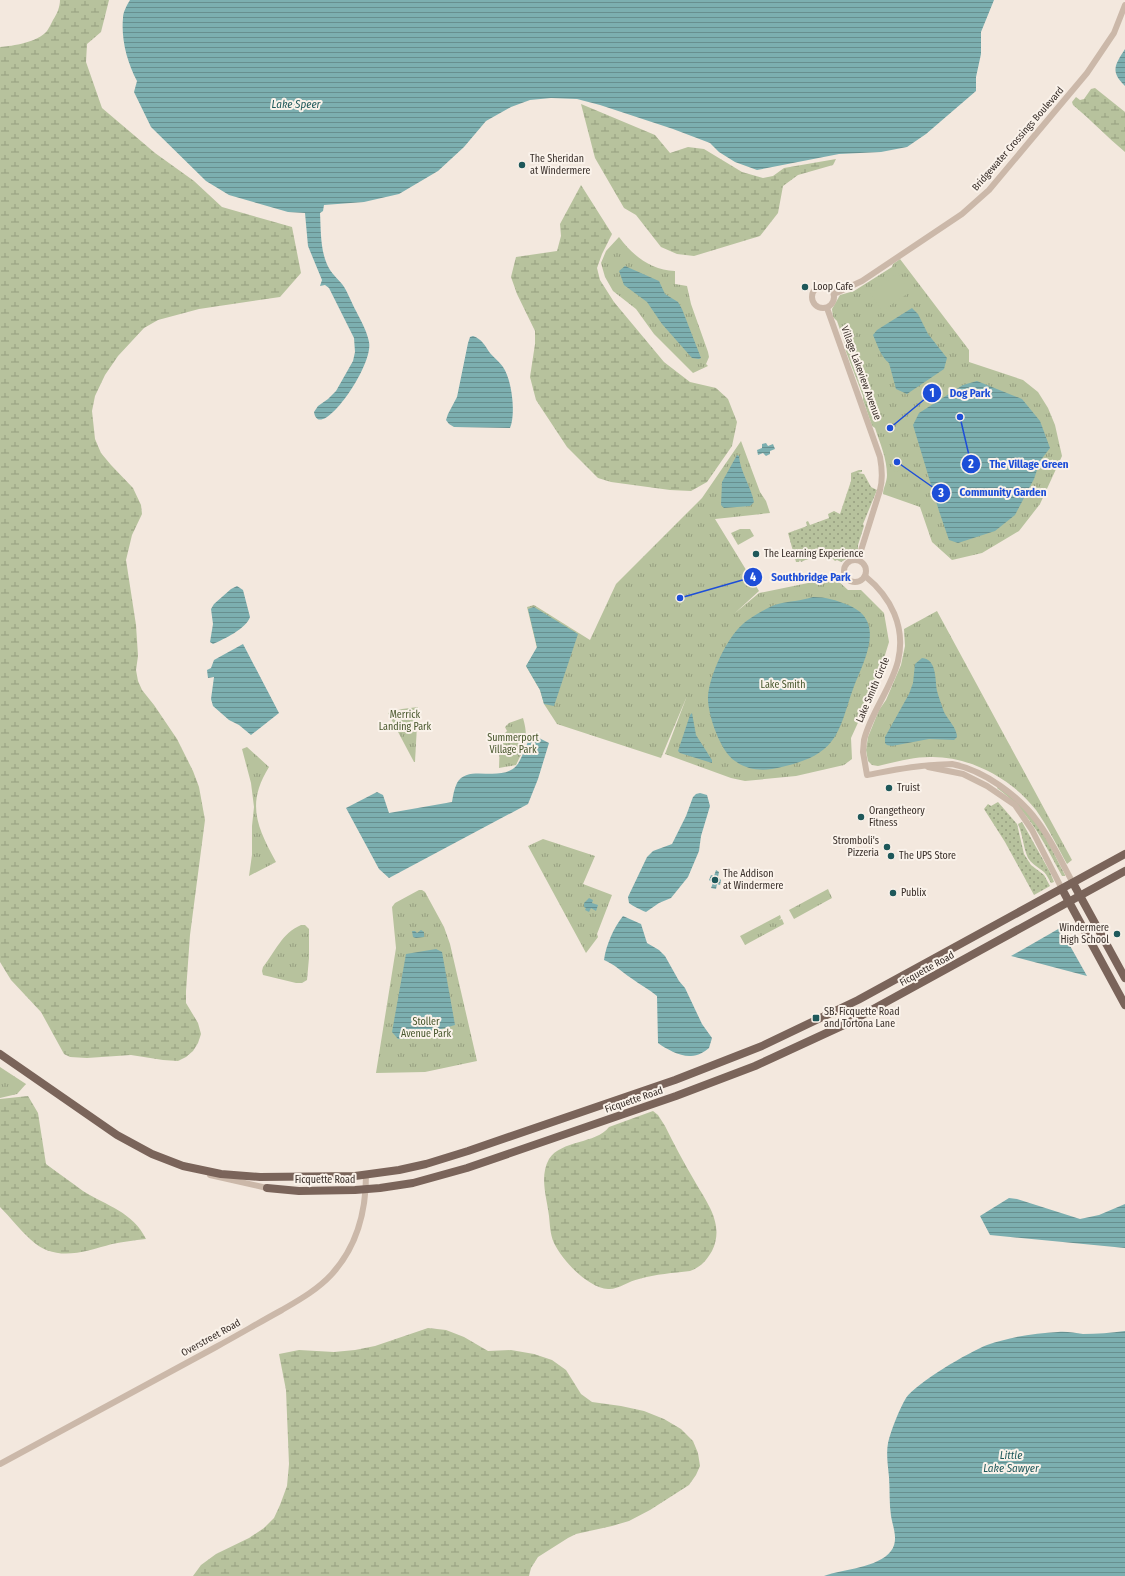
<svg xmlns="http://www.w3.org/2000/svg" width="1125" height="1576" viewBox="0 0 1125 1576" font-family="'Fira Sans Condensed',sans-serif">
	<defs>
		<pattern id="grass-dots" width="8" height="8" patternUnits="userSpaceOnUse"><rect width="8" height="8" fill="#b7c29d"/><path d="M2 2h.1M6 6h.1" fill="none" stroke="#969e80" stroke-width="1.8" stroke-linecap="round"/></pattern>
		<pattern id="wetland-marsh" width="20" height="14" patternUnits="userSpaceOnUse"><rect width="20" height="14" fill="#b7c29d"/><path d="M1 5h8M5 5V1M11 12h8M15 12V8" fill="none" stroke="#969e80"/></pattern>
		<pattern id="park-tufts" width="24" height="20" patternUnits="userSpaceOnUse"><rect width="24" height="20" fill="#b7c29d"/><path d="M3 7l-1-3M5 7V3M7 7l1-3M15 17l-1-3M17 17v-4M19 17l1-3" fill="none" stroke="#969e80"/></pattern>
		<pattern id="water-rules" width="6" height="5" patternUnits="userSpaceOnUse"><rect width="6" height="5" fill="#7cafb0"/><path d="M0 2.5h6" fill="none" stroke="#678f8f"/></pattern>
	</defs>
	<rect width="100%" height="100%" fill="#f3e8de"/>
	<!-- grass -->
	<g fill="url(#grass-dots)">
		<path d="M 859,470 L 862,470 L 862,472 L 857,473 L 864,474 L 871,487 L 877,490 L 863,524 L 864,526 L 858,545 L 858,550 L 856,552 L 857,553 L 841,562 L 837,560 L 835,561 L 831,557 L 830,559 C 820,558 809,557 801,562 L 800,560 L 799,562 L 796,562 L 788,533 L 807,526 L 806,522 L 808,521 L 810,525 L 829,518 L 828,514 L 834,511 L 840,514 L 851,481 L 851,473 Z"/>
		<path d="M 998,786 L 1023,807 L 1042,830 L 1065,875 L 1065,876 L 1062,876 C 1043,841 1030,812 997,788 Z"/>
		<polygon points="998,802 1017,824 1024,854 1031,865 1044,875 1050,886 1034,895 1005,842 984,809 988,804 991,806"/>
		<path d="M 1022,822 L 1050,872 L 1054,882 L 1051,883 C 1049,880 1047,875 1044,872 C 1038,867 1033,865 1028,858 C 1023,847 1023,835 1018,824 Z"/>
	</g>
	<!-- wetland -->
	<g fill="url(#wetland-marsh)">
		<path d="M 60,0 L 109,0 L 101,32 L 87,44 L 86,62 L 102,108 L 155,153 L 194,181 L 222,207 L 292,227 L 301,273 L 280,297 L 199,309 L 158,320 L 144,328 L 118,356 L 105,375 L 95,396 L 92,411 L 95,439 L 101,453 L 111,465 L 133,488 L 141,505 L 142,514 L 132,535 L 126,560 L 136,625 L 138,656 L 136,670 L 138,681 L 142,690 L 154,705 L 177,739 L 193,771 L 199,787 L 205,820 L 190,935 L 186,991 L 186,1003 L 198,1023 L 201,1034 L 198,1043 L 193,1051 L 186,1057 L 178,1061 L 163,1060 L 131,1055 L 87,1058 L 70,1057 L 64,1054 L 41,1012 L 11,980 L 0,962 L 0,47 C 13,46 38,42 47,31 C 49,28 51,24 53,20 C 57,14 60,7 60,0 Z"/>
		<path d="M 1095,88 L 1125,112 L 1125,152 C 1107,137 1091,120 1073,105 L 1072,102 L 1076,97 L 1080,100 L 1084,99 L 1091,89 Z"/>
		<polygon points="581,104 655,135 670,153 688,147 704,149 742,172 763,178 773,176 784,168 836,159 833,165 798,175 783,186 778,213 760,236 694,256 677,254 661,247 636,215 624,208 595,158"/>
		<polygon points="581,185 612,234 602,254 597,268 600,280 614,302 664,362 690,382 716,388 728,399 737,422 732,446 707,482 691,491 670,490 611,482 598,478 567,447 536,400 530,377 535,344 535,331 517,294 511,277 516,257 557,251 561,236 560,224"/>
		<path d="M 28,1096 L 38,1113 L 46,1164 C 58,1173 71,1182 83,1191 C 107,1206 133,1212 146,1239 C 134,1240 123,1242 112,1244 C 83,1252 55,1263 30,1239 C 19,1229 10,1217 0,1207 L 0,1099 Z"/>
		<path d="M 653,1111 L 658,1115 L 665,1126 C 674,1144 684,1163 694,1180 C 707,1203 725,1224 712,1251 C 706,1261 701,1267 690,1271 C 673,1273 656,1274 639,1279 C 629,1281 617,1290 608,1289 C 588,1288 562,1260 554,1243 C 550,1234 550,1225 549,1216 C 547,1198 539,1177 549,1159 C 561,1140 596,1144 609,1127 Z"/>
		<polygon points="428,1328 446,1330 464,1337 488,1351 511,1350 534,1354 552,1360 566,1370 581,1394 592,1402 621,1406 644,1411 664,1419 681,1429 693,1441 698,1453 700,1466 696,1475 689,1485 650,1510 629,1521 612,1526 576,1534 568,1538 538,1557 531,1568 529,1576 193,1576 201,1565 216,1554 249,1538 264,1528 274,1518 280,1505 287,1486 289,1464 286,1390 279,1354 299,1350 334,1352 355,1350 375,1346"/>
	</g>
	<!-- park -->
	<g fill="url(#park-tufts)">
		<path d="M 619,237 C 633,256 651,270 675,271 L 675,284 L 687,286 L 691,304 L 708,352 L 709,357 L 706,364 L 708,366 L 693,373 L 654,334 L 636,309 L 613,291 L 605,277 L 601,263 L 606,251 Z"/>
		<path d="M 900,259 L 969,350 L 969,362 L 1023,380 L 1038,392 L 1048,408 L 1055,425 L 1062,456 L 1040,504 L 1019,531 L 982,553 L 952,560 L 932,542 L 920,507 L 883,494 C 883,488 887,482 887,475 C 887,459 880,443 875,428 L 872,426 L 863,400 L 863,396 L 845,349 L 845,344 L 837,321 L 833,317 L 832,309 L 840,295 L 854,291 L 892,267 L 893,264 Z"/>
		<polygon points="741,441 760,492 766,501 770,513 715,519 759,591 735,613 759,593 813,582 837,580 848,590 861,590 884,613 889,642 877,681 851,738 852,759 844,765 796,776 745,781 731,778 665,754 687,696 661,758 557,724 544,704 540,690 526,666 537,648 527,607 534,605 590,640 616,584 702,498"/>
		<polygon points="740,529 750,529 754,536 738,545 731,533"/>
		<path d="M 937,611 L 1072,860 L 1067,864 C 1057,846 1048,827 1036,810 C 1012,779 970,756 930,757 C 913,757 895,762 878,766 L 872,765 L 868,761 L 866,750 L 868,737 L 879,710 L 886,700 L 901,665 L 905,646 L 904,629 Z"/>
		<polygon points="418,707 415,762 414,762 388,713 402,709"/>
		<path d="M 523,718 C 529,738 525,747 516,765 L 499,768 L 500,738 L 507,731 L 505,727 L 509,723 Z"/>
		<path d="M 247,747 L 269,767 C 246,804 257,827 276,862 L 249,876 L 252,855 L 252,826 L 254,807 L 251,783 L 242,749 Z"/>
		<polygon points="543,839 595,856 583,884 612,895 597,934 598,937 586,953 528,846"/>
		<polygon points="828,889 832,898 794,919 789,910"/>
		<polygon points="419,890 422,890 425,892 444,927 450,944 477,1061 425,1072 376,1073 396,948 392,907 395,903"/>
		<polygon points="780,915 781,918 779,920 782,919 784,924 745,945 740,936"/>
		<path d="M 301,925 L 305,925 L 309,929 L 309,958 L 307,980 L 302,983 L 296,983 L 263,975 L 262,971 L 263,967 C 275,952 282,933 301,925 Z"/>
		<polygon points="0,1067 26,1084 17,1094 0,1098"/>
	</g>
	<!-- garden -->
	<g fill="#b7c29d">
		<polygon points="898,273 910,292 882,311 870,293"/>
		<polygon points="901,452 906,469 894,472 889,455"/>
	</g>
	<!-- water -->
	<g fill="url(#water-rules)">
		<path d="M 130,0 L 994,0 L 981,32 L 981,54 L 976,77 L 976,91 L 926,134 L 907,147 L 881,152 L 839,154 L 757,170 L 735,162 L 719,152 L 710,143 L 673,129 L 600,105 L 577,99 L 551,98 L 530,100 L 511,107 L 486,121 L 464,147 L 438,171 L 399,194 L 364,202 L 324,205 L 323,211 L 320,213 C 321,231 320,254 330,270 C 333,275 338,279 342,284 C 348,292 351,302 356,311 C 361,321 367,331 369,342 C 374,366 319,444 314,412 L 318,406 L 328,399 L 336,391 L 353,361 L 355,352 L 354,338 L 329,288 L 325,285 L 320,286 L 322,280 L 308,246 L 305,213 L 288,212 L 229,195 L 206,181 L 151,127 L 134,92 L 137,81 C 127,62 121,39 123,18 C 123,12 127,5 130,0 Z"/>
		<path d="M 1125,49 L 1125,86 C 1110,71 1115,65 1125,49 Z"/>
		<polygon points="625,266 659,281 665,294 678,302 682,309 701,358 699,359 692,358 662,324 647,302 624,285 619,271"/>
		<path d="M 912,308 L 918,314 L 928,334 L 947,358 L 944,369 L 907,394 L 896,389 L 889,363 C 881,357 877,344 873,335 L 877,330 Z"/>
		<path d="M 473,336 C 482,339 485,346 490,353 C 494,358 500,362 503,367 C 512,380 516,414 510,428 L 454,427 L 449,424 L 446,420 L 448,414 L 457,397 L 468,343 L 470,337 Z"/>
		<polygon points="977,381 1022,399 1040,421 1050,448 1040,461 1034,479 1015,515 995,531 958,543 949,540 939,511 913,425 919,413 963,385"/>
		<polygon points="766,443 768,446 773,444 775,449 770,451 770,454 766,456 763,453 758,455 757,450 762,448 762,444"/>
		<path d="M 737,455 L 739,456 C 740,471 751,487 754,502 L 750,506 L 724,508 L 721,505 L 722,482 Z"/>
		<path d="M 237,586 L 243,590 L 250,617 C 246,629 224,639 213,644 L 210,642 L 213,624 L 211,609 L 214,604 L 231,589 Z"/>
		<path d="M 813,597 C 826,597 836,600 848,605 C 888,621 863,662 853,689 C 847,705 842,729 831,742 C 818,759 792,765 772,769 C 759,771 746,769 735,761 C 720,751 707,713 708,696 C 710,674 727,637 744,623 C 750,618 769,606 778,604 C 789,601 801,601 813,597 Z"/>
		<polygon points="534,607 578,634 554,706 544,704 540,690 526,666 537,647 528,609"/>
		<polygon points="243,644 279,713 251,735 239,725 229,720 213,706 211,699 214,677 208,678 207,670 211,668 214,660"/>
		<path d="M 922,658 C 937,659 935,680 937,691 C 939,698 942,706 944,712 C 948,720 957,728 957,737 L 954,740 L 929,739 L 892,746 L 887,745 L 885,743 L 885,737 L 909,694 L 913,683 L 915,664 Z"/>
		<polygon points="692,713 696,735 712,760 712,763 680,753 678,751 690,715"/>
		<path d="M 531,734 L 549,743 L 538,779 L 528,804 L 389,878 L 379,869 L 346,808 L 377,792 L 383,795 L 389,813 L 452,802 C 453,796 454,789 457,783 C 468,763 501,784 517,765 C 521,761 528,741 531,734 Z"/>
		<path d="M 700,793 L 707,795 L 710,806 L 701,836 L 699,851 L 688,877 L 671,898 L 659,903 L 646,912 C 641,910 633,906 629,903 L 628,897 L 647,857 L 653,851 L 672,844 L 686,816 L 693,797 L 696,794 Z"/>
		<polygon points="716,870 719,872 718,877 721,880 720,885 717,884 716,889 711,888 713,883 709,880 711,875 714,876"/>
		<polygon points="589,898 593,900 592,903 598,905 596,911 591,908 589,912 585,910 586,908 584,907 584,903"/>
		<path d="M 623,916 L 641,924 L 647,943 L 659,950 L 665,956 L 679,981 L 685,988 L 702,1024 L 712,1038 L 709,1048 C 704,1052 698,1056 691,1056 C 681,1057 666,1049 658,1043 L 657,996 C 649,989 640,985 631,978 C 622,972 614,964 604,960 C 606,945 614,927 623,916 Z"/>
		<polygon points="1060,928 1087,976 1011,956"/>
		<polygon points="421,930 424,932 424,937 416,938 413,937 412,931 415,931 417,933"/>
		<polygon points="436,949 442,952 455,1025 408,1039 398,1039 392,1032 406,954"/>
		<polygon points="1009,1198 1017,1199 1080,1219 1099,1215 1125,1204 1125,1248 990,1235 980,1216"/>
		<path d="M 1125,1331 L 1125,1576 L 824,1576 C 843,1569 878,1568 891,1551 C 899,1540 893,1528 891,1516 C 889,1503 890,1490 889,1477 C 888,1466 886,1454 888,1443 C 891,1430 899,1410 906,1398 C 916,1383 969,1352 987,1345 C 1009,1337 1035,1333 1058,1332 C 1066,1331 1075,1333 1083,1334 C 1097,1334 1111,1333 1125,1331 Z"/>
	</g>
	<g fill="none" stroke-linecap="round" stroke-linejoin="round">
		<!-- minor -->
		<g stroke="#cbb8a9" stroke-width="6">
			<circle cx="823" cy="297" r="11"/>
			<polyline points="834,294 862,281 962,214 989,190 1087,73 1114,33 1125,5"/>
			<path d="M 827,308 L 880,457 C 882,468 883,479 880,490 L 858,560"/>
			<circle cx="855" cy="571" r="11"/>
			<path d="M 865,576 C 891,597 906,627 898,661 C 891,689 871,712 864,740 L 863,752 L 867,775 C 889,771 911,766 934,765 C 939,765 946,764 952,764 C 984,770 1019,796 1038,822 C 1052,841 1062,863 1073,883"/>
			<polyline points="928,767 963,774 987,786 1015,805 1032,830 1062,889"/>
			<polyline points="210,1175 267,1188"/>
			<path d="M 0,1464 C 72,1425 144,1386 216,1347 C 238,1335 260,1322 282,1310 C 299,1300 317,1290 331,1275 C 357,1247 366,1212 366,1175"/>
		</g>
		<!-- major -->
		<g stroke="#7a645a" stroke-width="8">
			<polyline points="1073,883 1125,978"/>
			<polyline points="1062,889 1125,1005"/>
			<polyline points="0,1054 117,1135 152,1154 183,1166 221,1174 260,1177 355,1176 399,1170 426,1164 468,1151 675,1080 762,1046 858,1000 1125,854"/>
			<polyline points="267,1188 299,1191 355,1190 380,1188 413,1183 467,1168 676,1096 755,1066 846,1024 1125,871"/>
		</g>
	</g>
	<!-- markers -->
	<g fill="#1e585a" stroke="#faf2ea" stroke-width="1.5">
		<circle cx="522" cy="165" r="4"/>
		<circle cx="805" cy="287" r="4"/>
		<circle cx="756" cy="554" r="4"/>
		<circle cx="889" cy="788" r="4"/>
		<circle cx="861" cy="817" r="4"/>
		<circle cx="887" cy="847" r="4"/>
		<circle cx="891" cy="856" r="4"/>
		<circle cx="715" cy="880" r="4"/>
		<circle cx="893" cy="893" r="4"/>
		<circle cx="1117" cy="934" r="4"/>
		<rect x="812" y="1014" width="8" height="8" rx="2"/>
	</g>
	<g text-anchor="middle" dominant-baseline="central" stroke-width="4" stroke-linejoin="round" paint-order="stroke">
		<!-- street labels -->
		<g font-size="10" fill="#382e29" stroke="#faf2ea">
			<text transform="translate(1018 139) rotate(-49)">Bridgewater Crossings Boulevard</text>
			<text transform="translate(861 373) rotate(70)">Village Lakeview Avenue</text>
			<text transform="translate(873 690) rotate(-67)">Lake Smith Circle</text>
			<text transform="translate(927 969) rotate(-29)">Ficquette Road</text>
			<text transform="translate(634 1100) rotate(-19)">Ficquette Road</text>
			<text x="325" y="1180">Ficquette Road</text>
			<text transform="translate(211 1338) rotate(-29)">Overstreet Road</text>
		</g>
		<!-- poi labels -->
		<g font-size="10" fill="#382e29" stroke="#faf2ea" text-anchor="start">
			<text x="530" y="159">The Sheridan<tspan x="530" dy="12">at Windermere</tspan></text>
			<text x="813" y="287">Loop Cafe</text>
			<text x="764" y="554">The Learning Experience</text>
			<text x="897" y="788">Truist</text>
			<text x="869" y="811">Orangetheory<tspan x="869" dy="12">Fitness</tspan></text>
			<text x="879" y="841" text-anchor="end">Stromboli's<tspan x="879" dy="12">Pizzeria</tspan></text>
			<text x="899" y="856">The UPS Store</text>
			<text x="723" y="874">The Addison<tspan x="723" dy="12">at Windermere</tspan></text>
			<text x="901" y="893">Publix</text>
			<text x="1109" y="928" text-anchor="end">Windermere<tspan x="1109" dy="12">High School</tspan></text>
			<text x="824" y="1012">SB. Ficquette Road<tspan x="824" dy="12">and Tortona Lane</tspan></text>
		</g>
		<!-- park labels -->
		<g font-size="10" fill="#48572d" stroke="#faf2ea">
			<text x="783" y="685">Lake Smith</text>
			<text x="405" y="715">Merrick<tspan x="405" dy="12">Landing Park</tspan></text>
			<text x="513" y="738">Summerport<tspan x="513" dy="12">Village Park</tspan></text>
			<text x="426" y="1022">Stoller<tspan x="426" dy="12">Avenue Park</tspan></text>
		</g>
		<!-- water labels -->
		<g font-size="11" font-style="italic" fill="#1e585a" stroke="#faf2ea">
			<text x="296" y="104">Lake Speer</text>
			<text x="1011" y="1455">Little<tspan x="1011" dy="13">Lake Sawyer</tspan></text>
		</g>
	</g>
	<!-- callouts -->
	<path fill="none" stroke="#1d4ed8" stroke-width="1.5" d="M890 428L932 393M960 417L971 464M897 462L941 493M680 598L753 577"/>
	<g fill="#1d4ed8" stroke="#faf2ea" stroke-width="1.5">
		<circle cx="890" cy="428" r="4"/>
		<circle cx="960" cy="417" r="4"/>
		<circle cx="897" cy="462" r="4"/>
		<circle cx="680" cy="598" r="4"/>
		<circle cx="932" cy="393" r="10"/>
		<circle cx="971" cy="464" r="10"/>
		<circle cx="941" cy="493" r="10"/>
		<circle cx="753" cy="577" r="10"/>
	</g>
	<g font-size="12" text-anchor="middle" font-weight="bold" fill="#fff">
		<text x="932" y="397">1</text>
		<text x="971" y="468">2</text>
		<text x="941" y="497">3</text>
		<text x="753" y="581">4</text>
	</g>
	<g font-size="11" text-anchor="middle" font-weight="bold" fill="#1d4ed8" stroke="#faf2ea" stroke-width="4" stroke-linejoin="round" paint-order="stroke">
		<text x="970" y="397">Dog Park</text>
		<text x="1029" y="468">The Village Green</text>
		<text x="1003" y="496">Community Garden</text>
		<text x="811" y="581">Southbridge Park</text>
	</g>
</svg>
